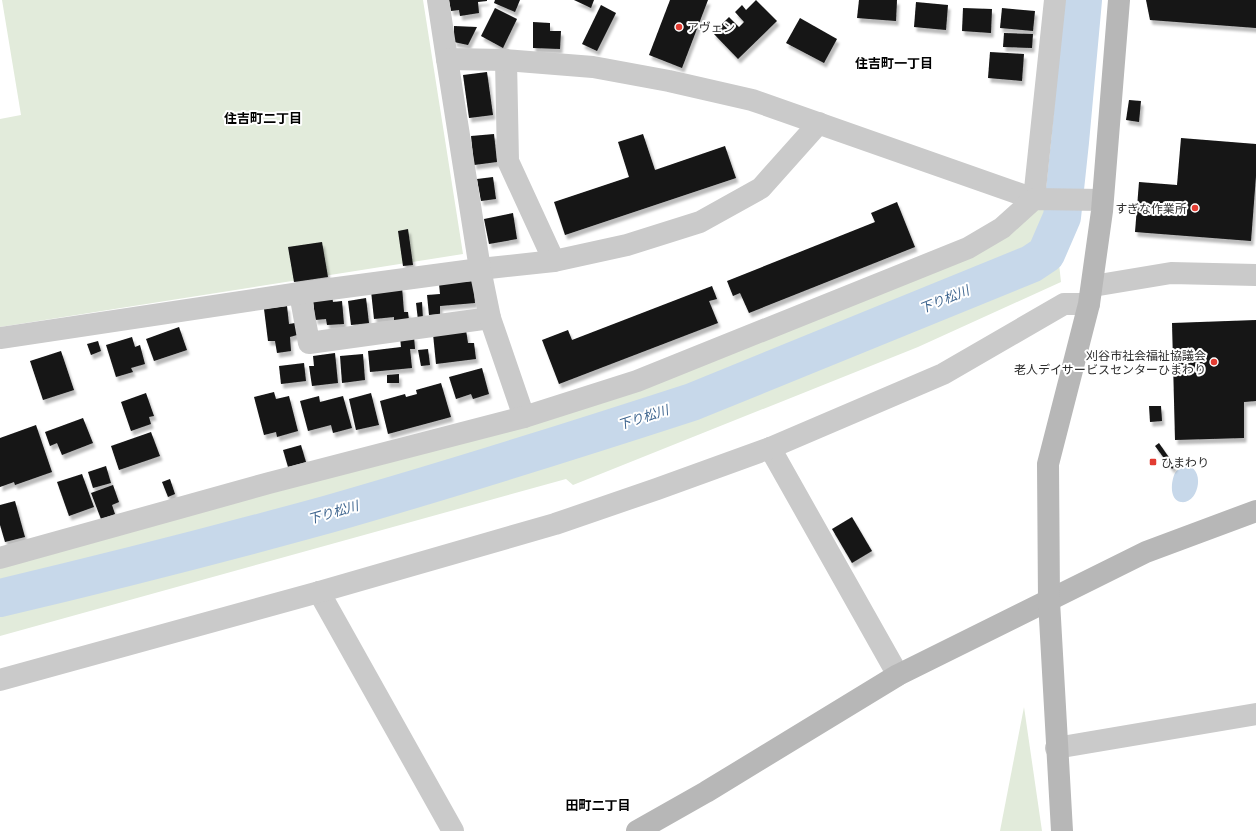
<svg xmlns="http://www.w3.org/2000/svg" width="1256" height="831" viewBox="0 0 1256 831" font-family="Commissioner,'Noto Sans JP',sans-serif">
	<defs>
		<filter id="shadow"><feDropShadow dx="2.5" dy="4.5" stdDeviation="1" flood-color="#0004"/></filter>
	</defs>
	<rect width="100%" height="100%" fill="#fff"/>
	<!-- green -->
	<g fill="#e2ebdb">
		<polygon points="2,0 423,0 463,254 0,327 0,119 21,115"/>
		<polygon points="1052,199 1061,282 918,347 573,485 566,479 0,636 0,558 513,419 968,248"/>
		<polygon points="1024,707 1042,831 1000,831"/>
	</g>
	<!-- water -->
	<path fill="#c7d8ea" d="M 1182,466 C 1207,463 1200,505 1181,502 C 1169,500 1171,481 1175,473 C 1177,470 1179,469 1182,466 Z"/>
	<g fill="none" stroke-linecap="round" stroke-linejoin="round">
		<!-- river -->
		<path stroke="#c7d8ea" stroke-width="38" d="M 0,598 C 110,572 220,544 329,514 C 451,479 572,441 692,402 L 1031,264 L 1046,254 L 1062,217 L 1070,142 L 1083,0"/>
	</g>
	<!-- building -->
	<g fill="#141414" filter="url(#shadow)">
		<polygon points="449,0 487,0 487,1 478,2 479,13 460,16 459,10 451,11"/>
		<polygon points="495,0 520,0 515,12 494,3"/>
		<polygon points="574,0 594,0 591,8"/>
		<polygon points="670,0 708,0 682,68 649,55"/>
		<polygon points="756,0 777,21 738,59 713,33 729,17 739,27 744,22 735,12 742,5 746,10"/>
		<polygon points="859,0 897,0 896,21 857,18"/>
		<polygon points="1146,0 1256,0 1256,28 1150,20"/>
		<polygon points="916,2 948,5 946,30 914,27"/>
		<polygon points="601,5 616,13 597,51 582,44"/>
		<polygon points="495,8 517,19 503,48 481,36"/>
		<polygon points="963,8 992,9 991,33 962,31"/>
		<polygon points="1002,8 1035,11 1033,31 1000,28"/>
		<polygon points="800,18 837,39 824,63 786,43"/>
		<polygon points="533,22 550,23 550,31 561,31 560,49 533,48"/>
		<polygon points="454,26 477,27 468,45 454,42"/>
		<polygon points="1004,33 1033,34 1032,48 1003,47"/>
		<polygon points="990,52 1024,54 1022,81 988,78"/>
		<polygon points="487,72 493,115 469,118 463,75"/>
		<polygon points="1129,100 1141,101 1139,122 1126,120"/>
		<polygon points="494,134 497,162 474,165 471,136"/>
		<polygon points="643,134 655,170 725,146 736,178 565,235 554,202 629,177 618,142"/>
		<polygon points="1181,138 1256,144 1256,176 1251,241 1135,232 1139,182 1177,185"/>
		<polygon points="493,177 496,199 481,201 477,179"/>
		<polygon points="897,202 915,247 749,313 740,293 733,296 727,281 875,222 871,213"/>
		<polygon points="513,213 517,239 489,244 484,219"/>
		<polygon points="408,229 413,265 403,266 398,231"/>
		<polygon points="322,242 328,277 294,282 288,247"/>
		<polygon points="473,281 475,303 440,306 440,314 429,315 427,295 440,294 439,284"/>
		<polygon points="712,286 717,299 709,301 718,323 559,384 542,340 568,330 572,340"/>
		<polygon points="402,287 404,312 408,312 409,320 394,321 394,317 374,319 371,291"/>
		<polygon points="332,296 333,302 342,301 344,324 327,325 326,319 315,320 313,298"/>
		<polygon points="366,298 369,323 351,325 348,301"/>
		<polygon points="422,302 423,320 418,320 416,303"/>
		<polygon points="287,306 289,324 295,323 297,335 290,337 291,351 277,353 275,341 268,341 264,309"/>
		<polygon points="1256,320 1256,401 1244,402 1244,438 1175,440 1172,323"/>
		<polygon points="179,327 187,350 154,361 146,339"/>
		<polygon points="466,330 468,343 474,343 476,359 436,364 433,334"/>
		<polygon points="414,336 415,349 410,349 412,368 370,372 368,351 401,347 400,337"/>
		<polygon points="132,337 135,347 140,345 145,364 131,368 133,372 116,377 106,345"/>
		<polygon points="98,341 101,351 91,355 87,344"/>
		<polygon points="428,349 430,365 421,366 418,350"/>
		<polygon points="61,351 74,390 43,400 30,361"/>
		<polygon points="335,353 338,383 312,386 309,366 314,366 313,356"/>
		<polygon points="363,354 365,380 342,383 340,356"/>
		<polygon points="304,363 306,381 281,384 279,366"/>
		<polygon points="482,368 489,394 473,399 471,394 456,399 449,377"/>
		<polygon points="399,374 399,383 387,383 387,375"/>
		<polygon points="441,383 451,417 388,434 380,401 405,394 406,397 417,394 416,390"/>
		<polygon points="274,392 276,399 289,396 298,431 277,437 276,432 264,435 254,397"/>
		<polygon points="146,393 154,416 149,417 151,424 131,431 121,402"/>
		<polygon points="371,393 379,425 356,430 349,399"/>
		<polygon points="319,396 320,402 343,396 352,428 333,433 331,425 308,431 300,401"/>
		<polygon points="1149,406 1161,406 1162,421 1150,422"/>
		<polygon points="83,418 93,443 62,455 57,443 50,446 45,432"/>
		<polygon points="36,425 52,472 15,485 14,482 0,487 0,438"/>
		<polygon points="151,432 160,456 119,470 111,446"/>
		<polygon points="1159,443 1175,466 1172,469 1155,446"/>
		<polygon points="301,445 306,462 288,467 283,450"/>
		<polygon points="106,466 111,483 93,488 88,472"/>
		<polygon points="82,474 94,507 69,516 57,482"/>
		<polygon points="170,479 175,494 168,497 162,482"/>
		<polygon points="113,485 119,502 112,505 115,514 101,519 91,493"/>
		<polygon points="15,501 25,537 5,542 0,525 0,505"/>
		<polygon points="852,517 872,551 852,563 832,529"/>
	</g>
	<g fill="none" stroke-linecap="round" stroke-linejoin="round">
		<!-- street -->
		<g stroke="#cacaca" stroke-width="22">
			<polyline points="438,0 447,59"/>
			<polyline points="506,60 508,161 554,261"/>
			<polyline points="1093,286 1171,273 1256,275"/>
			<polyline points="300,293 309,343 490,318"/>
			<polyline points="0,338 300,293 480,269 554,261 627,245 700,222 761,188 819,123"/>
			<polyline points="524,417 490,318 480,269 447,59 506,60 593,67 669,81 752,100 1034,199 1055,0"/>
			<polyline points="770,448 898,675"/>
			<polyline points="0,558 269,483 524,417 637,381 968,248 1002,228 1034,199 1102,200"/>
			<polyline points="319,592 453,831"/>
			<polyline points="0,680 319,592 555,524 657,489 770,448 943,374 1064,304 1089,304"/>
			<polyline points="1056,748 1256,714"/>
		</g>
		<!-- secondary -->
		<g stroke="#b7b7b7" stroke-width="22">
			<polyline points="637,831 706,792 898,675 1146,552 1256,511"/>
			<polyline points="1062,831 1049,601 1048,464 1089,304 1102,211 1119,0"/>
		</g>
	</g>
	<!-- markers -->
	<g fill="#e23c32" stroke="#fff" stroke-width="1.5">
		<circle cx="679" cy="27" r="4"/>
		<circle cx="1195" cy="208" r="4"/>
		<circle cx="1214" cy="362" r="4"/>
		<rect x="1149" y="458" width="8" height="8" rx="2"/>
	</g>
	<g text-anchor="middle" dominant-baseline="central" stroke-width="4" stroke-linejoin="round" paint-order="stroke">
		<!-- poi labels -->
		<g font-size="12" fill="#2d2d2d" stroke="#fff" text-anchor="start">
			<text x="687" y="27">アヴェン</text>
			<text x="1187" y="208" text-anchor="end">すぎな作業所</text>
			<text x="1206" y="355" text-anchor="end">刈谷市社会福祉協議会<tspan x="1206" dy="14">老人デイサービスセンターひまわり</tspan></text>
			<text x="1161" y="462">ひまわり</text>
		</g>
		<!-- neighbourhood labels -->
		<g font-size="13" font-weight="bold" fill="#000" stroke="#fff">
			<text x="894" y="63">住吉町一丁目</text>
			<text x="263" y="118">住吉町二丁目</text>
			<text x="598" y="805">田町二丁目</text>
		</g>
		<!-- water labels -->
		<g font-size="13" font-style="italic" fill="#3d648e" stroke="#fff">
			<text transform="translate(944 299) rotate(-22)">下り松川</text>
			<text transform="translate(643 417) rotate(-18)">下り松川</text>
			<text transform="translate(333 512) rotate(-16)">下り松川</text>
		</g>
	</g>
</svg>
